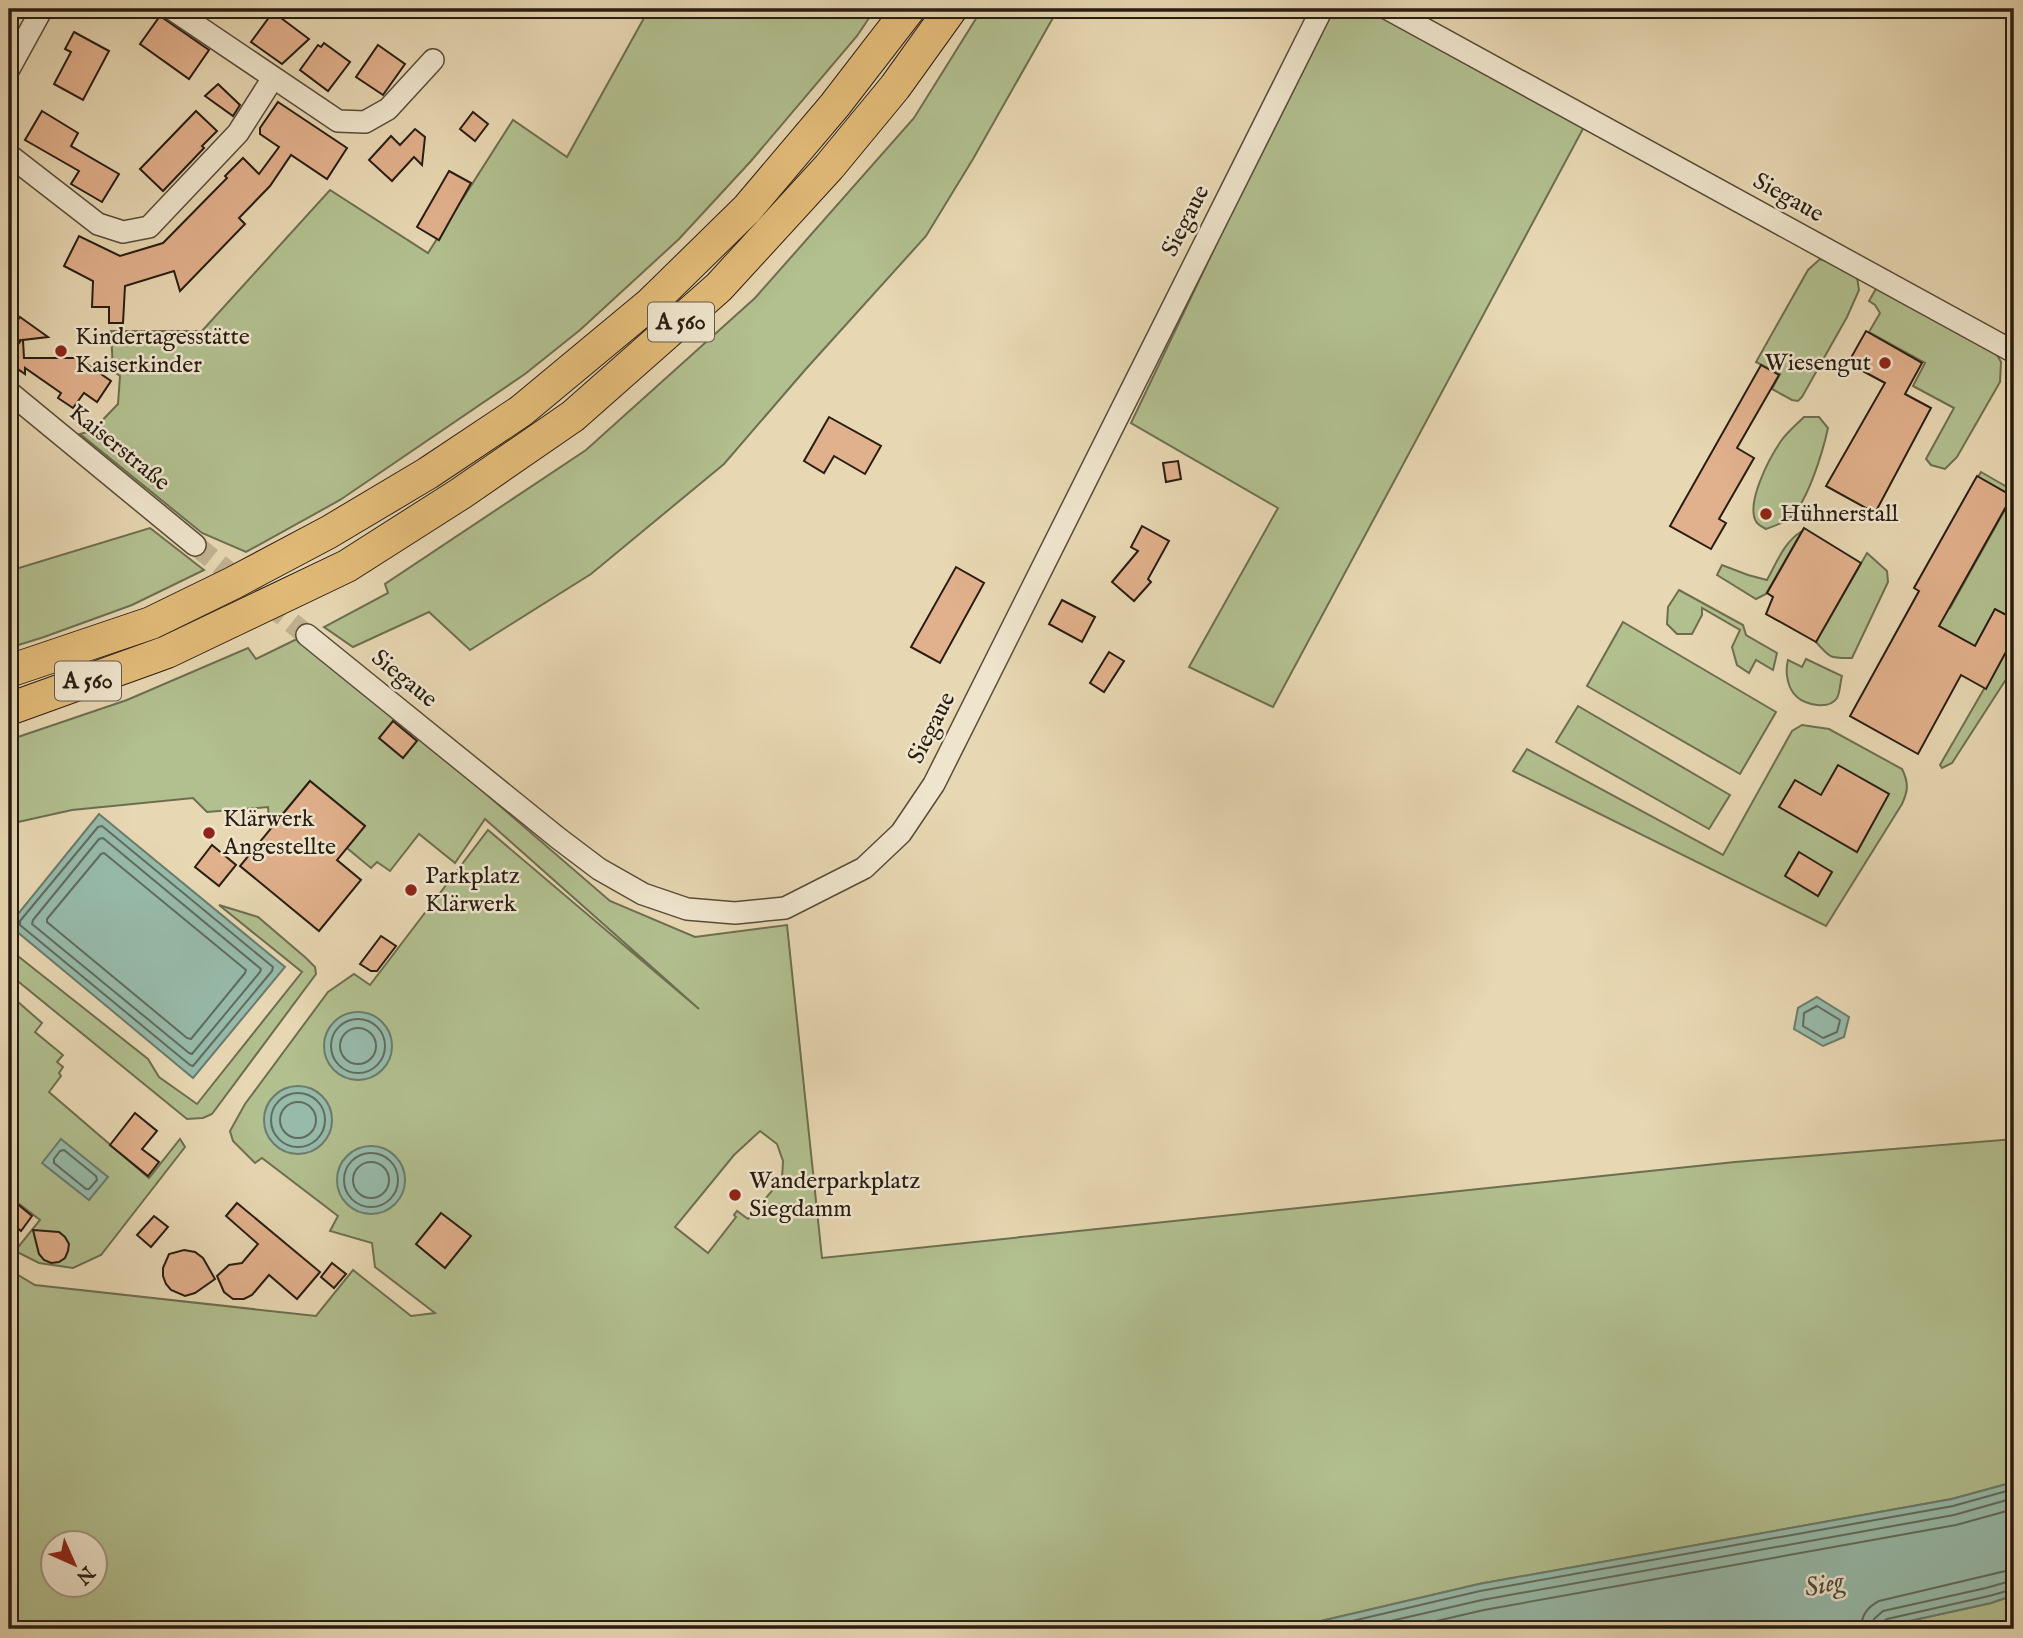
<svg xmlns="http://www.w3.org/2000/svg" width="2023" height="1638" viewBox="0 0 2023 1638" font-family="'IM FELL English',serif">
	<rect width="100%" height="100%" fill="#e7d7b2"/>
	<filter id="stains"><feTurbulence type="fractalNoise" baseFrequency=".00286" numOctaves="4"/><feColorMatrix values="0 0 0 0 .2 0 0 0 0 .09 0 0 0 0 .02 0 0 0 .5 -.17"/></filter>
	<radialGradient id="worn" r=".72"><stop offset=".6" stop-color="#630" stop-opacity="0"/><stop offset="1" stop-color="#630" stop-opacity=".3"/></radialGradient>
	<!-- green -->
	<g fill="#b2bf8f" stroke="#6d6e50" stroke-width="2" fill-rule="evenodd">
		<polygon points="649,9 875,9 857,36 751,161 679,239 580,330 525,374 340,500 246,552 202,533 80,434 92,431 118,404 120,376 113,371 111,331 202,331 330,190 428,253 513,120 567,157"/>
		<polygon points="982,9 1058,9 973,159 926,236 805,370 724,464 591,574 470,650 429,612 353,647 324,627 388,593 385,584 586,450 755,298 914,118"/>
		<polygon points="1334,9 1367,9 1584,127 1273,707 1189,667 1278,508 1131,423 1227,222"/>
		<polygon points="1820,259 1830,262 1857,277 1859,290 1847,317 1802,397 1798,401 1792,400 1772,389 1780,374 1756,362 1808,270"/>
		<polygon points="1877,287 1996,353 2001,362 2000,382 1957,457 1945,469 1931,465 1926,459 1954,408 1913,386 1925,363 1869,332 1880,313 1875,305 1869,301"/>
		<path d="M 1804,417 L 1819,417 L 1828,428 C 1823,451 1808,501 1791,517 C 1784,523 1774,526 1766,529 C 1764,528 1758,524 1757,523 C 1744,505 1770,457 1781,441 C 1787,432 1796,425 1804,417 Z"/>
		<polygon points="1981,472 2014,491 2014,566 2009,578 2014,587 2014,619 1995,609 1975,646 1912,611 1950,608 2012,497 1978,477"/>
		<polygon points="150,528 204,570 132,605 44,637 9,648 9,571"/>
		<path d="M 1802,531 L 1766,594 L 1756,599 L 1717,575 L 1722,565 L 1748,575 L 1767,580 C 1777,562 1784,542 1802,531 Z"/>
		<path d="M 1867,553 L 1887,571 L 1888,582 L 1852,658 C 1830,658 1831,659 1816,642 Z"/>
		<polygon points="1679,590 1743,625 1746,635 1777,653 1773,670 1756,660 1749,673 1737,665 1732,647 1740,630 1702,608 1702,615 1692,634 1677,634 1667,624 1668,607"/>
		<polygon points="1623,622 1776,712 1740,774 1587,686"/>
		<polygon points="2014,637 2014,667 1952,763 1942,768 1940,765"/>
		<path d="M 297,639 L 326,656 L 610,901 L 695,937 L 787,925 L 822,1258 L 1735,1162 L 2014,1139 L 2014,1482 L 1952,1499 L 1479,1584 L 1287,1629 L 9,1629 L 9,1274 L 18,1275 L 35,1285 L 316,1316 L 353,1270 L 411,1316 L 435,1313 L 375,1267 L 372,1243 L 330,1231 L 338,1216 L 262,1158 L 255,1163 L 233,1141 L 230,1131 L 245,1104 L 328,992 L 354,974 L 370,985 L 488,830 L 699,1009 L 485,819 L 455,863 L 419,834 L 390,871 L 377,862 L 371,868 L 347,848 L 365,826 L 310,781 L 270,829 L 268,807 L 207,812 L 193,798 L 72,810 L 9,824 L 9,740 L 127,700 L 248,648 L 256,659 ZM 760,1131 L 777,1144 L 783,1161 L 782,1179 L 748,1219 L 737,1211 L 734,1215 L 736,1217 L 708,1253 L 675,1227 L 734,1155 ZM 52,1544 L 94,1544 L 94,1586 L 52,1586 Z"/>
		<path d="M 1806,659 L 1842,676 C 1840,683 1840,693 1837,698 C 1829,710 1806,705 1797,697 C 1787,688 1785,672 1788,660 L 1802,667 Z"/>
		<polygon points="1578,706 1730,795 1709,829 1556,742"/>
		<path d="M 1802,725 L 1829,729 L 1902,769 C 1909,783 1908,791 1902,804 L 1826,926 L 1513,771 L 1527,749 L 1723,855 L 1792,731 Z"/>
		<polygon points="219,905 258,917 306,958 315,967 316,974 212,1114 203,1118 187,1119 9,974 9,949 148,1059 159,1077 197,1104 302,972"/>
		<polygon points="9,994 42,1023 35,1032 63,1055 57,1062 63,1067 59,1073 61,1076 49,1092 149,1178 180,1139 185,1147 101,1255 73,1268 39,1263 15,1251 40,1220 9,1196"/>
		<polygon points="2014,1595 2014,1629 1873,1629 1991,1603"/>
	</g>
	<!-- water -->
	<g fill="#97baaa" stroke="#6b7b6d" stroke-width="2">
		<polygon points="99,814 285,967 193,1078 9,925"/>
		<polygon points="1817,997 1849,1017 1844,1037 1823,1046 1794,1029 1798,1008"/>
		<circle cx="358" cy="1046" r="34"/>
		<circle cx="298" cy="1120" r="34"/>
		<polygon points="61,1139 108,1177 89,1200 42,1163"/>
		<circle cx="371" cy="1180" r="34"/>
		<polygon points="2014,1482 2014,1595 1991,1603 1873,1629 1287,1629 1479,1584 1952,1499"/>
	</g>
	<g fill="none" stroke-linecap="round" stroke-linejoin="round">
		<!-- shore -->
		<g stroke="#606c5e" stroke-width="2">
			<polygon points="102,826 273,967 272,971 193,1066 190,1065 20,925 20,921 98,827"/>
			<polygon points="103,838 261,969 260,972 192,1054 189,1053 32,924 33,920 99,839"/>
			<polygon points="104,853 246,970 245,973 191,1039 187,1038 47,922 47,919 101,854"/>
			<polygon points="1817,1006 1840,1020 1837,1032 1823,1038 1803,1026 1804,1013"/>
			<circle cx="358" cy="1046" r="27"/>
			<circle cx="358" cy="1046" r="18"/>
			<circle cx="298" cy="1120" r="27"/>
			<circle cx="298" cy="1120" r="18"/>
			<polygon points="64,1150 96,1176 97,1180 89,1189 86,1189 54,1163 54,1159 60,1151"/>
			<circle cx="371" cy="1180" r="27"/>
			<circle cx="371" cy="1180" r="18"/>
			<polyline points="1318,1629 1480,1591 1953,1506 2014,1489"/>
			<polyline points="1356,1629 1482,1600 1954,1515 2014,1498"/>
			<polyline points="1402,1629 1484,1610 1956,1525 2014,1509"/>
			<path d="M 1861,1629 C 1861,1616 1867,1607 1879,1601 L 2014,1569"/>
			<polyline points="1872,1629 1874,1619 1883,1611 1986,1588 2014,1580"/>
			<polyline points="1880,1629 1881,1623 1887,1619 1989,1596 2014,1589"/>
		</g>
	</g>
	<!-- building -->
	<g fill="#e1b08c" stroke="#281d12" stroke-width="2">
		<polygon points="273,12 309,39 282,64 251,42"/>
		<polygon points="160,16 209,50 189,79 140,44"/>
		<polygon points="74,32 109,51 83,100 54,84 71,52 65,49"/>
		<polygon points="324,43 350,62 328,91 300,70 318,45 321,47"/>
		<polygon points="378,45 405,64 383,95 356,77"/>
		<polygon points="218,84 240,105 233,116 205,96"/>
		<polygon points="278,102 347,148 327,179 291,155 270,186 239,218 245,224 180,291 174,271 125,286 123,323 109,323 109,307 92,307 93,281 64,266 79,236 120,256 163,243 227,178 225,176 243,158 259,174 279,147 260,134 260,128"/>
		<polygon points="42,111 78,133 71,146 119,174 102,202 71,184 79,171 25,140"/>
		<polygon points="196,111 217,131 202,146 204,148 163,191 140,169"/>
		<polygon points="473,112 488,124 475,141 460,129"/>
		<polygon points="415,129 425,137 422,165 414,157 392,181 369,160 391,136 400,145"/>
		<polygon points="449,171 471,183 439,240 417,227"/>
		<polygon points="20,317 48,337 23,340 24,358 78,358 111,381 97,402 84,393 73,408 58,398 61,393 25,368 25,374 9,363 9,358 21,340 9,342 9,332"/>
		<polygon points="1866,331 1922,363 1905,394 1931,408 1875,513 1826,486 1885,383 1848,363"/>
		<polygon points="1761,365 1779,375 1737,448 1754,458 1719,519 1726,523 1711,549 1670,526"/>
		<polygon points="829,417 881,446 865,474 834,456 824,473 804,461"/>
		<polygon points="1178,461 1181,479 1166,482 1163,463"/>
		<polygon points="1977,476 2012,496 1939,626 1975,646 1995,609 2014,619 2014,637 1986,689 1961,675 1918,754 1850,716 1919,591 1914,588"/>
		<polygon points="1142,526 1169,541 1148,579 1151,582 1134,601 1112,582 1138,551 1131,547"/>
		<polygon points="1804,528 1861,563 1816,642 1766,614 1773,597 1767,593"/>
		<polygon points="956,567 984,583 940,663 911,647"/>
		<polygon points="1062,600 1095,617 1082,642 1049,624"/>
		<polygon points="1109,652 1124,661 1104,692 1090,683"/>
		<polygon points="393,721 417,741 403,758 379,738"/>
		<polygon points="1838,765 1889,794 1857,852 1779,807 1795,780 1821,795"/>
		<polygon points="310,781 365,826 337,860 361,880 319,931 240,866"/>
		<polygon points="212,845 236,865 219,886 195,867"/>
		<polygon points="1799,852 1832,872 1818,896 1785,876"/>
		<polygon points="381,936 396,946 377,971 371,971 360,964"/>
		<polygon points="135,1113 157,1131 142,1149 159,1162 148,1176 110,1145"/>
		<polygon points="9,1197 32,1216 21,1231 9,1221"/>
		<polygon points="237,1203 320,1272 297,1299 269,1275 252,1295 244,1299 233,1299 224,1292 217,1276 229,1265 242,1263 258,1244 226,1216"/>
		<polygon points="441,1213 471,1236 445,1268 416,1244"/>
		<polygon points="154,1216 168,1227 151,1247 137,1235"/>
		<polygon points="33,1230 59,1232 65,1237 69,1244 68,1251 65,1258 59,1262 51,1263 44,1260 39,1254"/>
		<polygon points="184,1250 195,1252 203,1258 215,1279 195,1293 185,1296 171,1290 166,1284 163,1276 163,1268 169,1254"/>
		<polygon points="332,1263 346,1274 334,1288 321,1277"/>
	</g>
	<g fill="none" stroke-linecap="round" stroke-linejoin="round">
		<!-- minor-tunnel -->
		<polyline stroke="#c1b292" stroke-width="21" stroke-dasharray="21 10" stroke-linecap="butt" points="195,545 307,635"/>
		<defs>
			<g id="minor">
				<polyline points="172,9 338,121 365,122 388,109 433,60"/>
				<polyline points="1388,9 2014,352"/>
				<polyline points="9,69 42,9"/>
				<polyline points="9,155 98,224 123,232 149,227 238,133 273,78"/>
				<polyline points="9,392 195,545"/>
				<polyline points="307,635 558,838 599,869 643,894 687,909 735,913 785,908 864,868 901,833 934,784 1322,9"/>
			</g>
			<g id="highway">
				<polyline points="9,671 151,623 233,583 329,532 428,473 521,411 651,303 747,209 835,105 909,9"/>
				<polyline points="9,709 167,652 347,566 460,494 573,416 719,287 829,167 895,87 951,9"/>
			</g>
		</defs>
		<!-- minor casing -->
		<use href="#minor" stroke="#584c3a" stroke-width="24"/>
		<!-- highway casing -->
		<use href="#highway" stroke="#281d12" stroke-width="34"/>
		<!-- minor -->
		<use href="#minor" stroke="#efe5cd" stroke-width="21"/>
		<!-- highway -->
		<use href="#highway" stroke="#e4bc79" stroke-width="32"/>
	</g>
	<!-- markers -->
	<g fill="#8f2418" stroke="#efe5cd" stroke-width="2.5">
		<circle cx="61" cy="351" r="7"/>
		<circle cx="1885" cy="363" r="7"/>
		<circle cx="1766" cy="514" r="7"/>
		<circle cx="209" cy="833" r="7"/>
		<circle cx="411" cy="890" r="7"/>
		<circle cx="735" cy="1195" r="7"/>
	</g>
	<g text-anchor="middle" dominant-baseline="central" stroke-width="5" stroke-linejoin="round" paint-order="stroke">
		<!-- shield labels -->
		<g fill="#efe5cd" stroke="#64594a" stroke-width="2">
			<rect x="648" y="302.5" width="66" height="39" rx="5"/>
			<rect x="55" y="661.5" width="66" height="39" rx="5"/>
		</g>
		<g font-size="23" font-weight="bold" fill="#281d12">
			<text x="681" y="322">A 560</text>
			<text x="88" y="681">A 560</text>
		</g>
		<!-- street labels -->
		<g font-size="24" fill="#281d12" stroke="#efe5cd">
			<text transform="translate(1788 198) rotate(29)">Siegaue</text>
			<text transform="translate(1186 221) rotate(-63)">Siegaue</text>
			<text transform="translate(119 448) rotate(39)">Kaiserstraße</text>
			<text transform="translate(404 679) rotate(39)">Siegaue</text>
			<text transform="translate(932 728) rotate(-63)">Siegaue</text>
		</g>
		<!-- poi labels -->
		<g font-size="24" fill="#281d12" stroke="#efe5cd" text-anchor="start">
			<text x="75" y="337">Kindertagesstätte<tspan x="75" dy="28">Kaiserkinder</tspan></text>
			<text x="1871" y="363" text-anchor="end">Wiesengut</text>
			<text x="1780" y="514">Hühnerstall</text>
			<text x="223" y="819">Klärwerk<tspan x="223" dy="28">Angestellte</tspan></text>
			<text x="425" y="876">Parkplatz<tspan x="425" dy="28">Klärwerk</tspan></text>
			<text x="749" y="1181">Wanderparkplatz<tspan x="749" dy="28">Siegdamm</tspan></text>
		</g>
		<!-- water labels -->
		<g font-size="26" font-style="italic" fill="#494c40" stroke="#efe5cd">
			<text transform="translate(1824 1585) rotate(-13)">Sieg</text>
		</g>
	</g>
	<!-- margin -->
	<rect width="2023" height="1638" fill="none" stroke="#e7d7b2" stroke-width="35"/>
	<rect x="10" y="10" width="2002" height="1617" fill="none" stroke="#281d12" stroke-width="3.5"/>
	<rect x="18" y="18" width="1988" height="1603" fill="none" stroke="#281d12" stroke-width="2"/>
	<!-- north arrow -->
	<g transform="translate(74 1564) rotate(135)"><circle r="33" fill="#efe5cd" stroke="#9f9582" stroke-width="2"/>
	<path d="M0-5L12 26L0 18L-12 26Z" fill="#8f2418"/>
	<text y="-10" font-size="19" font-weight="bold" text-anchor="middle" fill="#281d12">N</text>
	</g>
	<rect width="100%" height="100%" filter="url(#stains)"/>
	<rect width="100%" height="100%" fill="url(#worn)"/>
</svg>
